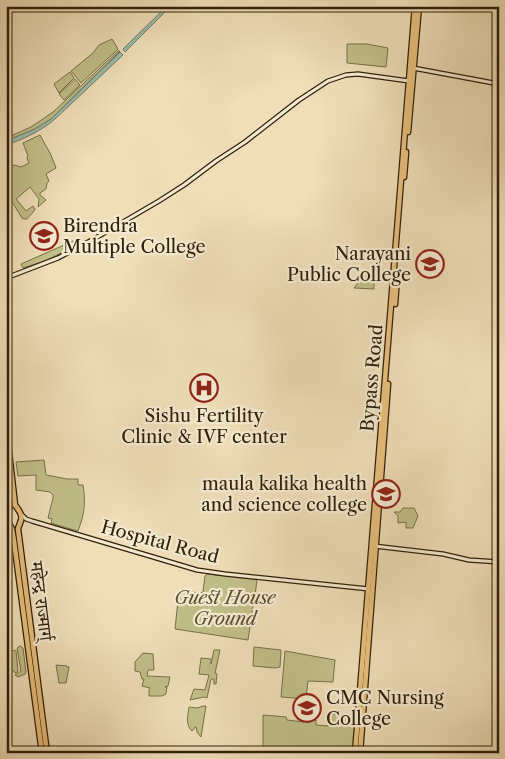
<svg xmlns="http://www.w3.org/2000/svg" width="505" height="759" viewBox="0 0 505 759" font-family="'Libre Caslon Text','Noto Serif Devanagari',serif">
	<rect width="100%" height="100%" fill="#efdeb8"/>
	<filter id="stains"><feTurbulence type="fractalNoise" baseFrequency=".004" numOctaves="4"/><feColorMatrix values="0 0 0 0 .2 0 0 0 0 .09 0 0 0 0 .02 0 0 0 .5 -.17"/></filter>
	<radialGradient id="worn" r=".72"><stop offset=".6" stop-color="#630" stop-opacity="0"/><stop offset="1" stop-color="#630" stop-opacity=".3"/></radialGradient>
	<!-- green -->
	<g fill="#c1bf89" stroke="#787049">
		<polygon points="112,39 118,49 81,83 71,71 93,53 99,45"/>
		<polygon points="347,44 367,44 388,48 386,67 347,63"/>
		<polygon points="118,51 120,51 51,119 35,129 6,141 6,138 31,127 53,112"/>
		<polygon points="70,72 74,78 59,93 54,84"/>
		<polygon points="75,79 80,85 64,100 59,94"/>
		<polygon points="40,135 51,155 56,168 46,174 49,181 47,183 46,189 40,193 40,195 46,200 38,207 39,199 30,187 16,199 26,211 33,206 35,209 34,211 27,219 24,219 22,218 6,192 6,168 14,165 21,167 29,163 27,158 28,156 23,143"/>
		<polygon points="80,238 83,242 45,261 23,268 21,264"/>
		<polygon points="363,277 374,277 374,289 354,288"/>
		<path d="M 44,460 L 46,475 L 67,479 L 78,479 L 78,485 L 83,485 C 85,497 85,508 82,519 C 81,523 79,527 78,531 L 51,523 L 52,519 L 48,518 L 53,498 L 53,495 L 50,492 L 36,490 L 36,475 L 18,476 L 16,462 Z"/>
		<polygon points="403,508 414,508 418,516 413,528 406,528 406,522 398,523 398,516 394,512 400,512"/>
		<polygon points="207,574 254,579 257,581 248,640 175,629 179,591 189,593 190,592 201,593 203,592 205,576"/>
		<polygon points="20,646 23,648 26,672 25,674 18,677 15,675 21,671 17,648"/>
		<polygon points="254,647 281,650 280,667 275,668 253,666"/>
		<polygon points="14,650 16,651 18,671 16,673 14,672 6,660 7,656"/>
		<polygon points="214,650 220,650 215,673 217,674 216,684 214,684 214,679 211,679 207,698 204,697 190,700 194,689 205,690 209,675 199,674 201,658 211,659 211,664"/>
		<polygon points="285,651 335,660 333,682 308,681 306,699 281,697"/>
		<polygon points="143,653 153,654 154,670 148,670 147,676 170,677 168,686 165,687 167,687 166,694 162,696 149,696 149,689 150,688 142,686 144,679 142,679 140,672 135,671 135,662"/>
		<polygon points="56,665 67,666 67,667 69,667 66,683 59,683"/>
		<path d="M 203,706 L 206,706 L 201,737 L 197,732 L 196,727 L 195,727 L 194,729 L 192,731 C 185,725 188,715 189,707 L 197,708 Z"/>
		<polygon points="329,714 356,715 354,753 263,753 263,715 286,717 287,720 304,722 304,719 316,720 316,725 328,726"/>
	</g>
	<!-- water -->
	<g fill="#9abcad" stroke="#707e6b">
		<polygon points="167,6 171,6 125,52 123,49"/>
		<path d="M 120,52 L 123,55 L 55,119 C 41,131 24,139 6,145 L 6,141 L 35,129 L 51,119 Z"/>
	</g>
	<g fill="none" stroke-linecap="round" stroke-linejoin="round">
		<defs>
			<g id="secondary">
				<polyline points="413,68 499,84"/>
				<polyline points="6,278 58,258 94,239 159,201 184,185 216,161 245,142 299,100 328,81 346,75 358,74 409,81"/>
				<polyline points="21,514 26,519 32,521 197,570 225,574 369,589"/>
				<polyline points="374,546 443,554 469,560 499,562"/>
			</g>
			<g id="highway">
				<polyline points="408,132 419,6"/>
				<polyline points="404,177 406,152"/>
				<polyline points="395,304 397,277"/>
				<path d="M 6,426 L 15,505 C 17,508 20,511 21,515 C 23,519 19,524 18,529 L 47,753"/>
				<polyline points="6,470 10,499 9,511 6,518 12,529 14,541 42,753"/>
				<polyline points="355,753 415,6"/>
				<polyline points="360,753 388,384"/>
			</g>
		</defs>
		<!-- secondary casing -->
		<use href="#secondary" stroke="#302009" stroke-width="5.5"/>
		<!-- highway casing -->
		<use href="#highway" stroke="#302009" stroke-width="7"/>
		<!-- secondary -->
		<use href="#secondary" stroke="#f5ead1" stroke-width="3"/>
		<!-- highway -->
		<use href="#highway" stroke="#e8bf7c" stroke-width="4.5"/>
	</g>
	<!-- icons -->
	<defs>
		<symbol id="university-ring" viewBox="-11 -11 22 22"><circle r="9.5" fill="#f5ead1" stroke="#8f2418" stroke-width="1.5"/><path d="M0-5L7-2L0 1L-7-2ZM-4 1L0 2.5L4 1V4Q0 6-4 4Z" fill="#8f2418"/></symbol>
		<symbol id="hospital-ring" viewBox="-11 -11 22 22"><circle r="9.5" fill="#f5ead1" stroke="#8f2418" stroke-width="1.5"/><path d="M-5-5h3v3.5h4V-5h3V5h-3V1.5h-4V5h-3Z" fill="#8f2418"/></symbol>
	</defs>
	<g fill-rule="evenodd">
		<use href="#university-ring" x="28" y="220" width="32" height="32"/>
		<use href="#university-ring" x="414" y="248" width="32" height="32"/>
		<use href="#hospital-ring" x="188" y="372" width="32" height="32"/>
		<use href="#university-ring" x="370" y="478" width="32" height="32"/>
		<use href="#university-ring" x="291" y="692" width="32" height="32"/>
	</g>
	<g text-anchor="middle" dominant-baseline="central" stroke-width="4.5" stroke-linejoin="round" paint-order="stroke">
		<!-- poi labels -->
		<g font-size="18" fill="#302009" stroke="#f5ead1" text-anchor="start">
			<text x="63" y="226">Birendra<tspan x="63" dy="21">Multiple College</tspan></text>
			<text x="411" y="254" text-anchor="end">Narayani<tspan x="411" dy="21">Public College</tspan></text>
			<text x="204" y="416" text-anchor="middle">Sishu Fertility<tspan x="204" dy="21">Clinic &amp; IVF center</tspan></text>
			<text x="367" y="484" text-anchor="end">maula kalika health<tspan x="367" dy="21">and science college</tspan></text>
			<text x="326" y="698">CMC Nursing<tspan x="326" dy="21">College</tspan></text>
		</g>
		<!-- street labels -->
		<g font-size="18" fill="#302009" stroke="#f5ead1">
			<text transform="translate(372 378) rotate(-85)">Bypass Road</text>
			<text transform="translate(160 542) rotate(15)">Hospital Road</text>
			<text transform="translate(41 601) rotate(83)">महेन्द्र राज्मार्ग्</text>
		</g>
		<!-- park labels -->
		<g font-size="18" font-style="italic" fill="#5c502f" stroke="#f5ead1">
			<text x="225" y="598">Guest House<tspan x="225" dy="21">Ground</tspan></text>
		</g>
	</g>
	<!-- margin -->
	<rect width="505" height="759" fill="none" stroke="#efdeb8" stroke-width="25"/>
	<rect x="8" y="8" width="490" height="744" fill="none" stroke="#302009" stroke-width="2.5"/>
	<rect x="12" y="12" width="480" height="734" fill="none" stroke="#302009"/>
	<rect width="100%" height="100%" filter="url(#stains)"/>
	<rect width="100%" height="100%" fill="url(#worn)"/>
</svg>
